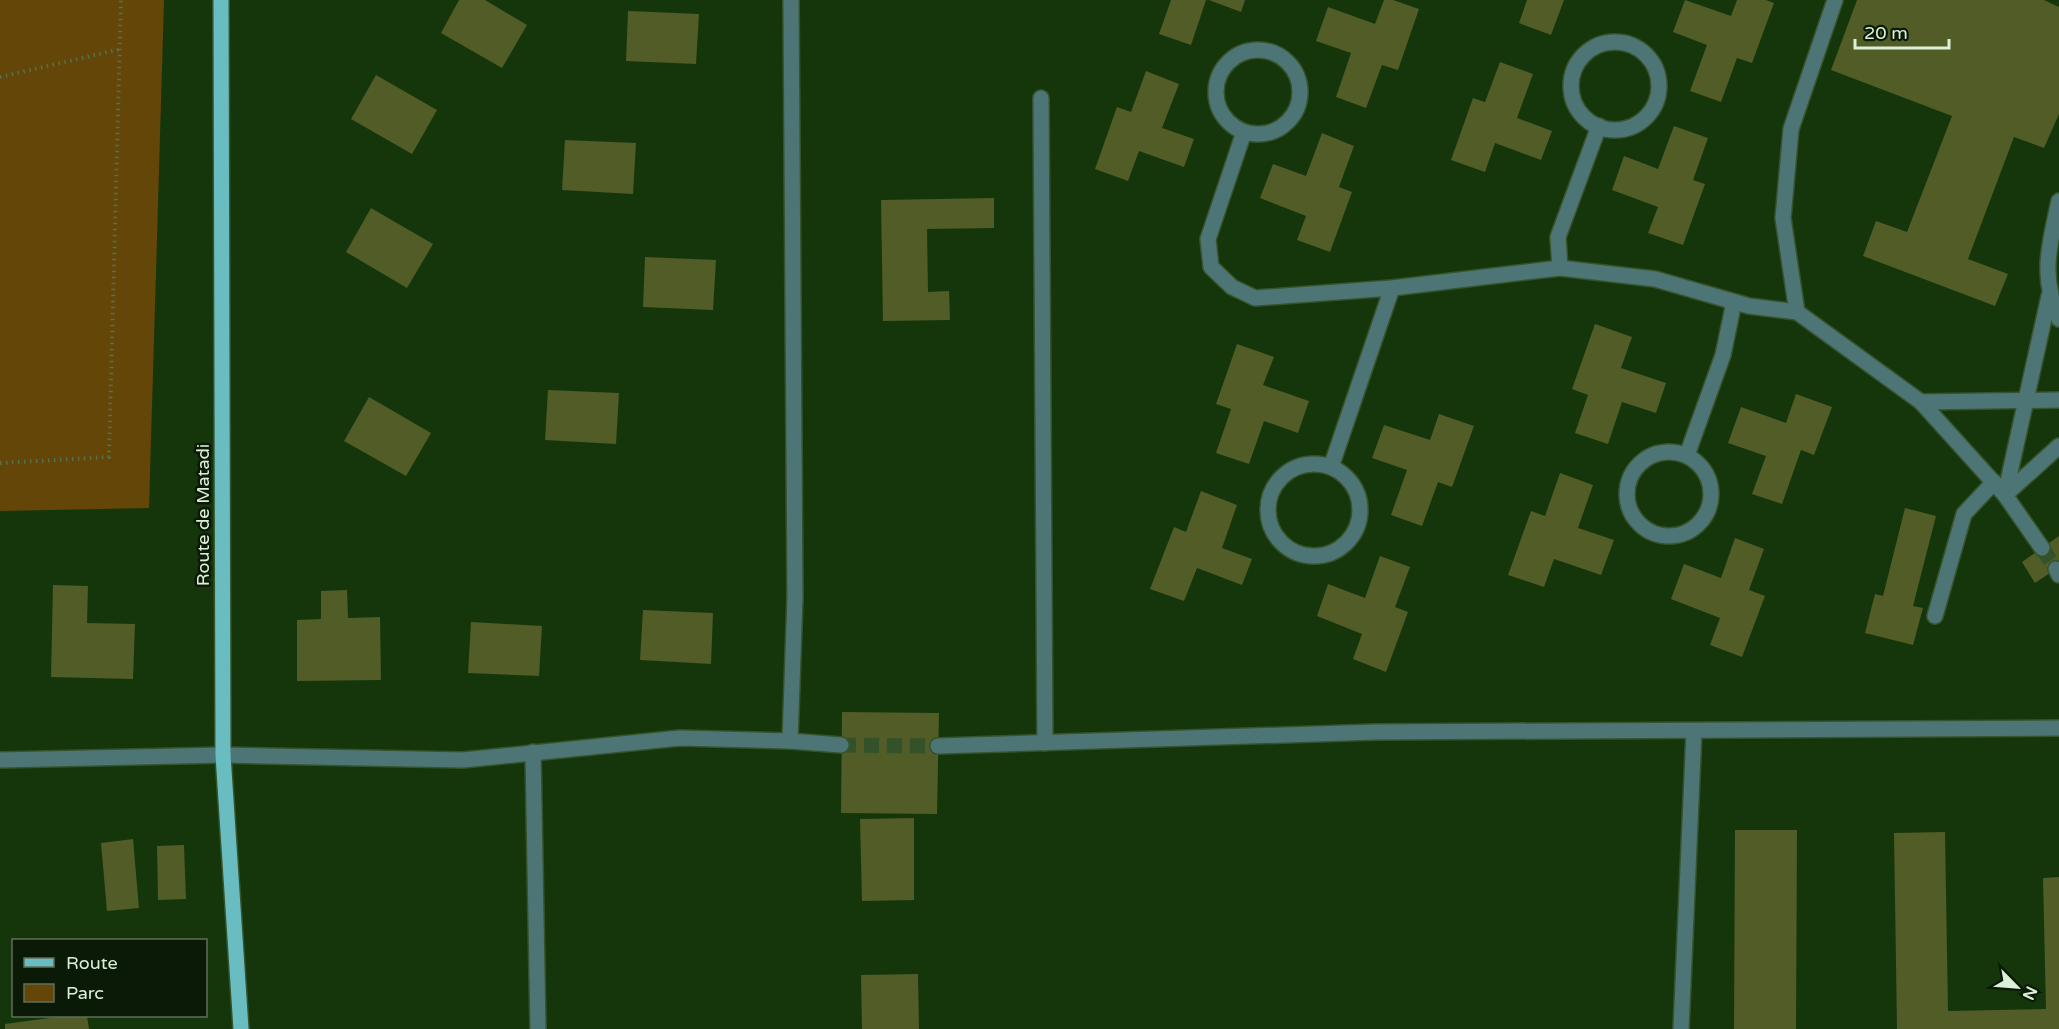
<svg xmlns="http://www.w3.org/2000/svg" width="2059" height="1029" viewBox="0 0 2059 1029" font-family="'Varela Round',sans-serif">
	<rect width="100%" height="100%" fill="#15360b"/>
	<!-- green -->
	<polygon fill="#644608" points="0,0 164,0 149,508 0,511"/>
	<!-- building -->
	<g fill="#515c26">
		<polygon points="459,0 485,0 527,25 502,68 441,33"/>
		<polygon points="1171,0 1206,0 1191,45 1159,34"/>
		<polygon points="1209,0 1245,0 1241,12"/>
		<polygon points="1384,0 1393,0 1419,9 1398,70 1382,65 1366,108 1336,97 1351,53 1316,41 1328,7 1375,24"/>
		<polygon points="1527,0 1564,0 1551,35 1519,23"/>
		<polygon points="1685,0 1731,16 1737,0 1766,0 1774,3 1752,63 1737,58 1721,102 1690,91 1707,45 1673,32"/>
		<polygon points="1857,0 2044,0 2059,7 2059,114 2044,148 2014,137 1968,259 2008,274 1995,306 1863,256 1876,221 1907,232 1952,116 1831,70"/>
		<polygon points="628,11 699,14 696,64 626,61"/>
		<polygon points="1500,62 1533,74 1517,118 1552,131 1541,160 1495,143 1485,172 1451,160 1473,98 1485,102"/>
		<polygon points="1146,71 1179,84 1162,128 1194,139 1184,167 1139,151 1128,181 1095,169 1117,107 1131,112"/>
		<polygon points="376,75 437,110 412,154 351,119"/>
		<polygon points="1674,126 1708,138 1693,180 1705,184 1683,245 1648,233 1658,207 1612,190 1624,156 1658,169"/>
		<polygon points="1322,133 1354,146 1339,187 1352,192 1330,252 1297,240 1306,216 1260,198 1273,164 1306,176"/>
		<polygon points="565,140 636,143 633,194 562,190"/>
		<polygon points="994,198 994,228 927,229 928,292 949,291 950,320 883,321 881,200"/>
		<polygon points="371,208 433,244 407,288 346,252"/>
		<polygon points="645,257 716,260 713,310 643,307"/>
		<polygon points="1595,324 1632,337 1621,368 1666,383 1656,413 1622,402 1608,444 1575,433 1588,395 1572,389"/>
		<polygon points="1237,344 1274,357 1263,385 1309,401 1298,433 1264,421 1249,464 1216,453 1231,409 1216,404"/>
		<polygon points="548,390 619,393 616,444 545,440"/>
		<polygon points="1796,394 1832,407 1814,455 1801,450 1782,504 1752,494 1766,456 1728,443 1741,407 1786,423"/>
		<polygon points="369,397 431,433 406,476 344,441"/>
		<polygon points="1439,414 1474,426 1452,487 1438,482 1422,526 1391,515 1407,470 1372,458 1384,425 1430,440"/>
		<polygon points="1560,473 1593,485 1578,528 1614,540 1601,575 1554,559 1544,587 1508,575 1531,511 1545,516"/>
		<polygon points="1201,491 1237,505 1222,548 1252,559 1242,585 1197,568 1184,601 1150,589 1174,527 1186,532"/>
		<polygon points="1905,508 1936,516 1913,606 1923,608 1913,645 1865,633 1875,594 1883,596"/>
		<polygon points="2059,536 2059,567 2035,583 2022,562"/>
		<polygon points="1735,538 1764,549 1749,590 1765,596 1742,657 1710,645 1720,618 1671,599 1684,564 1721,578"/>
		<polygon points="1380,556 1410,567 1395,607 1408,612 1386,672 1353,659 1362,634 1317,616 1328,584 1365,598"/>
		<polygon points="53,585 88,586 87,623 135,624 133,679 51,677"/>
		<polygon points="347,590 348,618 380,617 381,680 297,681 297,620 321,619 321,591"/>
		<polygon points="643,610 713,613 711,664 640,660"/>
		<polygon points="471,622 542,626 539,676 468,673"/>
		<polygon points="842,712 939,713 937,814 841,813"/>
		<polygon points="914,818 914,900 862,901 860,819"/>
		<polygon points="1735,830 1797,830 1796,1029 1734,1029"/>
		<polygon points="1945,832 1948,1011 2046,1009 2043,878 2059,877 2059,1029 1897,1029 1894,833"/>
		<polygon points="133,839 139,908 107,911 101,843"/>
		<polygon points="184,845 186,899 158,900 157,846"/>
		<polygon points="918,974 919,1029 862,1029 861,975"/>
		<polygon points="64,1016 87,1016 89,1029 5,1029 5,1024"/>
	</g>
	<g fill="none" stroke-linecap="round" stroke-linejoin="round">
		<!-- minor-tunnel -->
		<g stroke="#33522a" stroke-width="15" stroke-dasharray="15 8" stroke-linecap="butt">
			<polyline points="2042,548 2056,569"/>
			<polyline points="841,745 938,746"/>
		</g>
		<defs>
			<g id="minor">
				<circle cx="1615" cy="86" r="44"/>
				<circle cx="1258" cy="92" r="42"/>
				<polyline points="1041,98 1045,743"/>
				<polyline points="1244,132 1208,239 1211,267 1232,287 1255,298 1392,288 1560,268 1655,279 1749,306 1797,312 1921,402 2005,495 2042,548"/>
				<path d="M 2059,201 C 2049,246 2040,276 2059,319"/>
				<polyline points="1560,268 1558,237 1599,126"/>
				<polyline points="1797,312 1783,218 1791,129 1835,0"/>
				<polyline points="1921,402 2059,400"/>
				<circle cx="1669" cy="494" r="42"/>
				<polyline points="1687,455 1723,355 1734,302"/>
				<circle cx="1314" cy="510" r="46"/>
				<polyline points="1331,467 1392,288"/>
				<polyline points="2005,495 2049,296"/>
				<polyline points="2005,495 2059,446"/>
				<polyline points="2056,569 2059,575"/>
				<polyline points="1935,616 1964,514 1994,482"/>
				<polyline points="790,741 795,597 791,0"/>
				<polyline points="938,746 1376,732 2059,728"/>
				<polyline points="533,752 538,1029"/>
				<polyline points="0,760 223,755 463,760 680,738 790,741 841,745"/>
				<polyline points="1681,1029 1694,731"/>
			</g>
			<polyline id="major" points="221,0 223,755 241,1029"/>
		</defs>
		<!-- minor casing -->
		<use href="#minor" stroke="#35542c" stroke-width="18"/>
		<!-- major casing -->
		<use href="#major" stroke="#35542c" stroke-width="18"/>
		<!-- path -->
		<g stroke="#55724d" stroke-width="4" stroke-dasharray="1.5 4.5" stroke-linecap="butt">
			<polyline points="0,77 121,49"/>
			<polyline points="0,463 109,457 121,0"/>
		</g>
		<!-- minor -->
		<use href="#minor" stroke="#4e7576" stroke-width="15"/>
		<!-- major -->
		<use href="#major" stroke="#69bcc0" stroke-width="15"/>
	</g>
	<g text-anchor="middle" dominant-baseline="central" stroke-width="5" stroke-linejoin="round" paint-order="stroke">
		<!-- street labels -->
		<g font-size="18" fill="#dcf0d7" stroke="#0b1907">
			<text transform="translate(203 515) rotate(-90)">Route de Matadi</text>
		</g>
	</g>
	<!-- legend -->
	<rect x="12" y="939" width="195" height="78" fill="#0b1907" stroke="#5f6f5a" stroke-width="1.5"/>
	<rect x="24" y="958" width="30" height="9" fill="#69bcc0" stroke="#5f6f5a" stroke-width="1.5"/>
	<text x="66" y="969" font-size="18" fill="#dcf0d7">Route</text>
	<rect x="24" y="984" width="30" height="18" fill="#644608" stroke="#5f6f5a" stroke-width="1.5"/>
	<text x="66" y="999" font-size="18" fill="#dcf0d7">Parc</text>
	<!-- north arrow -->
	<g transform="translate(2017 987) rotate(115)" stroke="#0b1907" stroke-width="4.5" paint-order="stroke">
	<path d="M0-4.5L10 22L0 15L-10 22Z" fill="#dcf0d7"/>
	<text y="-9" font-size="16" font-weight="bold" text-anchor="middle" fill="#dcf0d7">N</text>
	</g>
	<!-- scale -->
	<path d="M1855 39v9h94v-9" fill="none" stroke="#dcf0d7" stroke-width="3"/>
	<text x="1864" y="39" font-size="18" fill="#dcf0d7" stroke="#0b1907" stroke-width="4.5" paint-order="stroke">20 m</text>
</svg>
